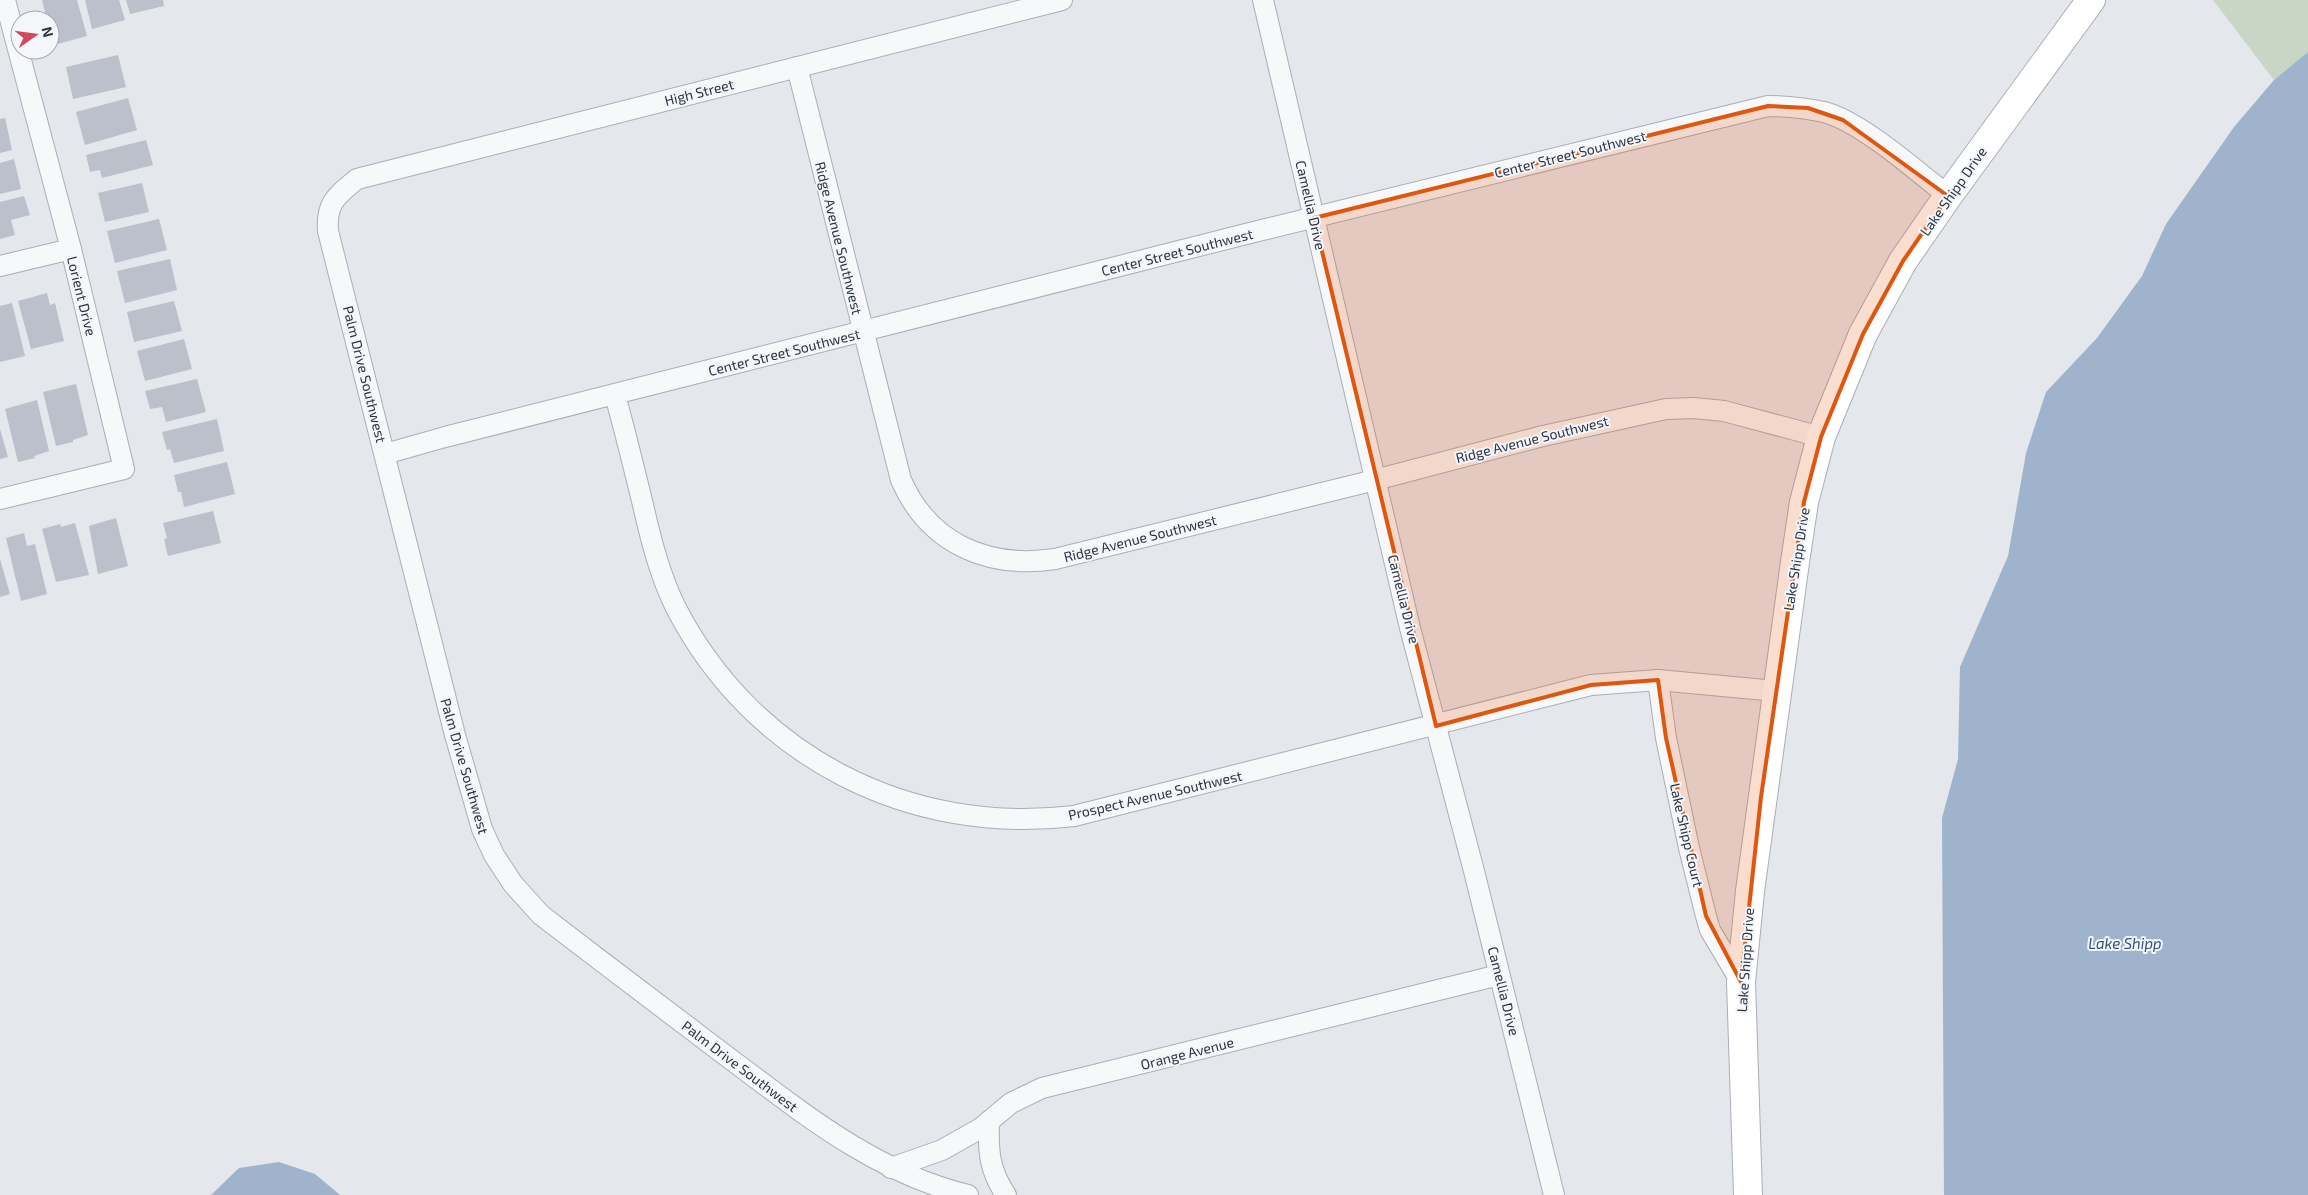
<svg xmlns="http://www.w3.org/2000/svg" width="2308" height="1195" viewBox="0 0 2308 1195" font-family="'Exo 2',sans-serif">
	<rect width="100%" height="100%" fill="#e4e7ec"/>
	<!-- green -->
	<polygon fill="#c9d6c5" points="2213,0 2308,0 2308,52 2274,80"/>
	<!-- water -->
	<g fill="#9fb4cc">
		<polygon points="2308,52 2308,1195 1944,1195 1942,818 1958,759 1960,667 2008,556 2026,453 2046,392 2097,338 2142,276 2166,224 2234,127 2274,80"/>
		<polygon points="279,1162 315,1174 340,1195 211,1195 239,1168"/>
	</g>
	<!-- building -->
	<g fill="#bbc0ca">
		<polygon points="42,0 77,0 87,36 54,45 50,20 47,20"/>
		<polygon points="85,0 119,0 125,20 92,29"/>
		<polygon points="126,0 163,0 164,6 130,14"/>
		<polygon points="118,55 126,87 73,99 66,67"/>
		<polygon points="128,98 137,130 85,145 76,112"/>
		<polygon points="5,118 12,150 0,153 0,119"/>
		<polygon points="146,140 153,165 102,178 100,170 90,172 86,155"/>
		<polygon points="14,159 21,189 0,194 0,163"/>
		<polygon points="142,183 149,212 105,222 98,193"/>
		<polygon points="24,196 30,215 11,220 15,235 0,239 0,202"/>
		<polygon points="159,219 167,250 115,263 107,231"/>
		<polygon points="170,259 177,290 125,303 117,271"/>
		<polygon points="47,293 50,305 55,303 64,341 31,349 18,301"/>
		<polygon points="174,301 182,331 134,342 127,312"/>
		<polygon points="12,303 25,356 0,362 0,306"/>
		<polygon points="184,339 192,369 145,381 137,351"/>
		<polygon points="197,379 206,412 166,422 162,407 150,409 145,391"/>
		<polygon points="76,384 88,435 73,440 73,442 56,446 43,392"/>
		<polygon points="37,400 49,451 34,456 35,458 18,462 5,409"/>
		<polygon points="217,419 224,451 174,463 170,449 167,450 162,432"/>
		<polygon points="0,429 8,457 0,459"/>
		<polygon points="227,462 235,494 184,507 181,492 178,492 174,475"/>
		<polygon points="213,511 221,543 168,556 164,539 167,538 163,523"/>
		<polygon points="116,518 128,566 98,574 89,526"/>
		<polygon points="75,523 89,575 56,582 42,529 60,524 61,527"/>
		<polygon points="24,533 27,546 35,544 47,594 21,601 6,538"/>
		<polygon points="0,559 10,594 0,597"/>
	</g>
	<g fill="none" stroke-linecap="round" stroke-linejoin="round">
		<defs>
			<g id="street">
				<polyline points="1263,0 1410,628 1474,871 1554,1195"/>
				<path d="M 797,67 L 901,480 C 929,544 988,569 1055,559 L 1375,480 L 1543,436 L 1666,409 L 1694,408 L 1724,411 L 1821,437"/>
				<polyline points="0,266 71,249"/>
				<path d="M 615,395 C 625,431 634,468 643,505 C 651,540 660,576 676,608 C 753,757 910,836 1074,816 L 1591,685 L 1658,680 L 1776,691"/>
				<path d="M 385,454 L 445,437 L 1250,233 L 1768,106 C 1787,106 1805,108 1824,112 C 1860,121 1918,172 1948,196"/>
				<polyline points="0,499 124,469 71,249 5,0"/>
				<polyline points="1658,680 1666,738 1689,848 1706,916 1710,930 1741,982"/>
				<path d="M 989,1121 C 988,1151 989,1170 1006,1195"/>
				<polyline points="891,1168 942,1150 981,1128 1011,1103 1042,1088 1499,975"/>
				<path d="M 968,1195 C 875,1173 800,1111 725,1055 C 663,1008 602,962 541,915 L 513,884 L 494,855 L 482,829 L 455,735 L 328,231 C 326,203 336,196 357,179 L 1062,0"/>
			</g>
			<polyline id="secondary" points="1748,1195 1741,982 1750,891 1795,562 1804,502 1821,437 1863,334 1903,261 1948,196 2091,0"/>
		</defs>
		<!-- street casing -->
		<use href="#street" stroke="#a9aeb7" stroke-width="22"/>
		<!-- secondary casing -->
		<use href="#secondary" stroke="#a9aeb7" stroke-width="30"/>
		<!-- street -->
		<use href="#street" stroke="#f7f8fa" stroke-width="20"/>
		<!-- secondary -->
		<use href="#secondary" stroke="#fff" stroke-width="28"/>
	</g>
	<!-- marked area -->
	<path fill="#df570f" fill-opacity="0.2" stroke="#df570f" stroke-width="4" stroke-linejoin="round" d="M 1768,106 L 1808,108 L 1843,120 L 1948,196 L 1903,261 L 1863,334 L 1821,437 L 1804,502 L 1761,797 L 1741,982 L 1706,916 L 1666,738 L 1658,680 L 1591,685 L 1436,726 L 1314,218 Z"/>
	<g text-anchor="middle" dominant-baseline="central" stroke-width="4" stroke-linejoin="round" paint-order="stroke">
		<!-- street labels -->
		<g font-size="14" fill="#2b3445" stroke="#f4f6f9">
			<text transform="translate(699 92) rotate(-14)">High Street</text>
			<text transform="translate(1570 154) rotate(-14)">Center Street Southwest</text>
			<text transform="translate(1953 191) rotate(-55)">Lake Shipp Drive</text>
			<text transform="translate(1311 205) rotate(77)">Camellia Drive</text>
			<text transform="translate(839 238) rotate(76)">Ridge Avenue Southwest</text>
			<text transform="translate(1177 252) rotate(-14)">Center Street Southwest</text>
			<text transform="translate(82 296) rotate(76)">Lorient Drive</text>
			<text transform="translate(784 352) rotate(-14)">Center Street Southwest</text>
			<text transform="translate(365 374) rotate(76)">Palm Drive Southwest</text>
			<text transform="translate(1532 439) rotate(-14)">Ridge Avenue Southwest</text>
			<text transform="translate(1140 538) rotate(-14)">Ridge Avenue Southwest</text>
			<text transform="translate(1796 559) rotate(-81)">Lake Shipp Drive</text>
			<text transform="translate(1404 599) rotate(76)">Camellia Drive</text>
			<text transform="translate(465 766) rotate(74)">Palm Drive Southwest</text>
			<text transform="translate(1155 795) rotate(-13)">Prospect Avenue Southwest</text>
			<text transform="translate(1687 835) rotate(77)">Lake Shipp Court</text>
			<text transform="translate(1745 960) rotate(-86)">Lake Shipp Drive</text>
			<text transform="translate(1504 991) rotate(76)">Camellia Drive</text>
			<text transform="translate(1187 1053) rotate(-14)">Orange Avenue</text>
			<text transform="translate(740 1066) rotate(37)">Palm Drive Southwest</text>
		</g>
		<!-- water labels -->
		<g font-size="15" font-style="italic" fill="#34527a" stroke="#f4f6f9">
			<text x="2125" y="943">Lake Shipp</text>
		</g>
	</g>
	<!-- north arrow -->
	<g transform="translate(35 35) rotate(76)"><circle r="24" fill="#f4f6f9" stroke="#a4a8b1"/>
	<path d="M0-4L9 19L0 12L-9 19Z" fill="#d1495b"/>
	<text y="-8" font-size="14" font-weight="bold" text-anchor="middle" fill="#2b3445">N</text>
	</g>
</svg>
